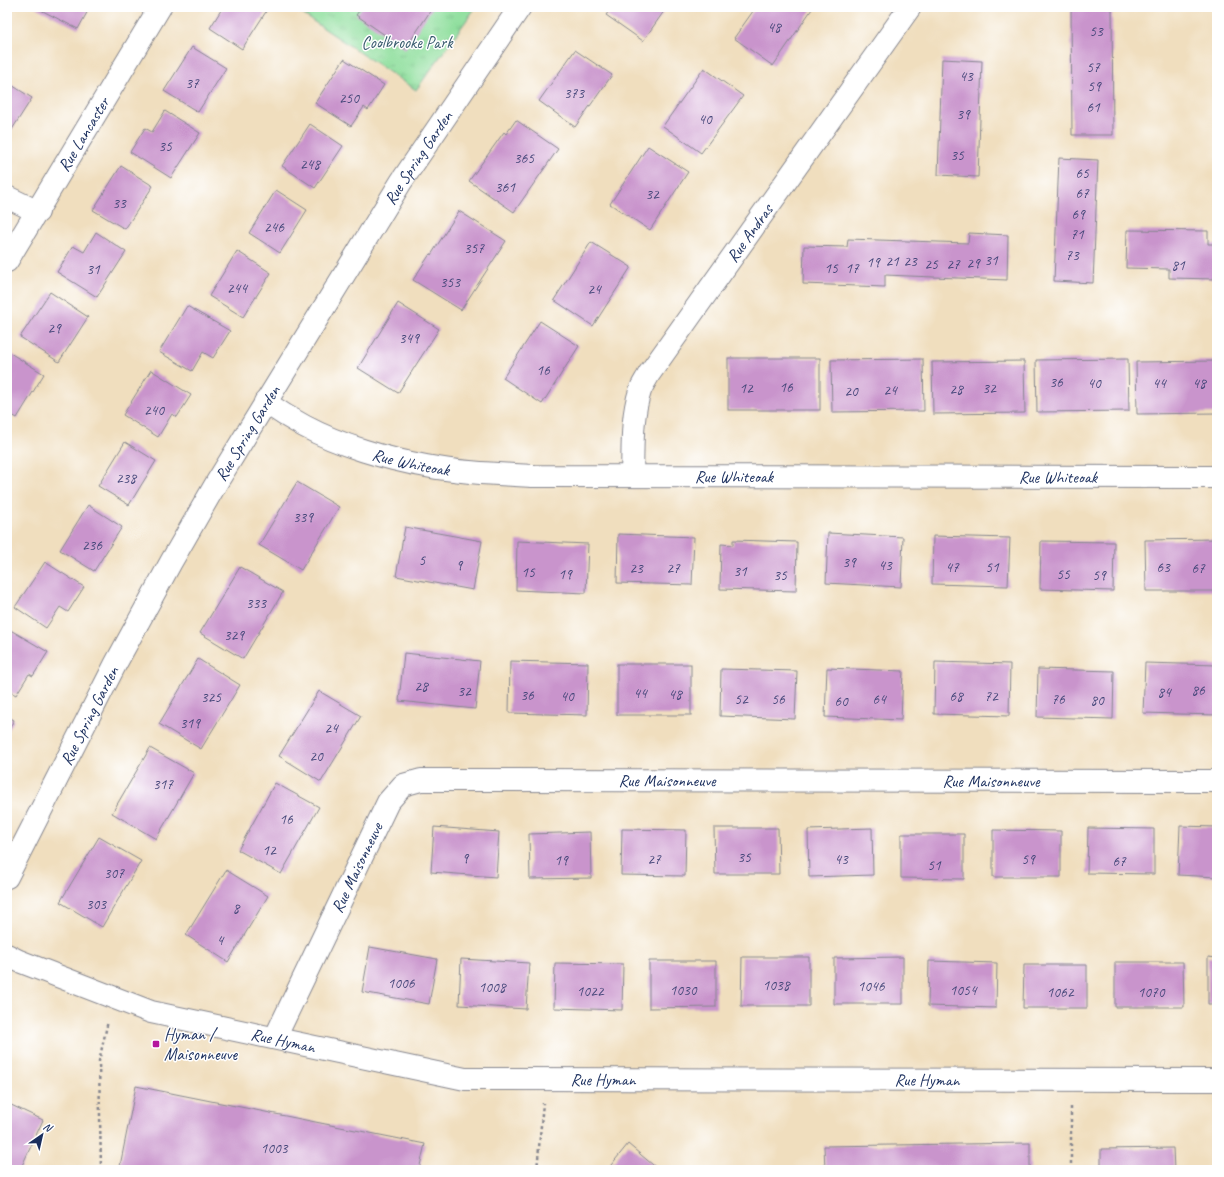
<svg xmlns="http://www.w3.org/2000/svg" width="1224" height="1177" viewBox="0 0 1224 1177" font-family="Caveat,sans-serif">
	<defs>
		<pattern id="park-tufts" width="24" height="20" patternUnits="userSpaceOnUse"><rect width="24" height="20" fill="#90df9e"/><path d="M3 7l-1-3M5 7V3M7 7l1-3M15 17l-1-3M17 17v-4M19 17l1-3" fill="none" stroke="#7cc08a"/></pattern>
	</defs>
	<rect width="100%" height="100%" fill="#fff"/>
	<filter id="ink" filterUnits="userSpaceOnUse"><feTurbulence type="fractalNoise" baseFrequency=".025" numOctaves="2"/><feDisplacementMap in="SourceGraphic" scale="8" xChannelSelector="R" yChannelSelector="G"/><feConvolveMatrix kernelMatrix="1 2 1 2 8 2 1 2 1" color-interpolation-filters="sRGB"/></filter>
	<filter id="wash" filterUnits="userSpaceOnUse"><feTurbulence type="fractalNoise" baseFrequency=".012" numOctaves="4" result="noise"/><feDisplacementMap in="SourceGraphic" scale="16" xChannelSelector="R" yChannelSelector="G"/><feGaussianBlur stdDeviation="0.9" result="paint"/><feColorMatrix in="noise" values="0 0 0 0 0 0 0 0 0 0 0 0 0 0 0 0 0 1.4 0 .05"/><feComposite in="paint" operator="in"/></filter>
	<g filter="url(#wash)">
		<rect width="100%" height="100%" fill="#f0debe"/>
		<!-- park -->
		<polygon fill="url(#park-tufts)" stroke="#56877e" points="292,7 476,7 416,90"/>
		<g id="blocks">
			<!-- building -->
			<g fill="#c994cc">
				<polygon points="35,7 90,7 78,29"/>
				<polygon points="223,7 269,7 242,49 210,28"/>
				<polygon points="362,7 433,7 405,49 356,15"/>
				<polygon points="612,7 667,7 643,41 606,15"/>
				<polygon points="756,7 810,7 812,9 773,66 734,38"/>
				<polygon points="1071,7 1112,7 1113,135 1072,135"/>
				<polygon points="192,47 226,68 198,112 164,91"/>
				<polygon points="575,50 612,75 575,127 539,101"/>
				<polygon points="344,59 384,85 368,110 364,107 351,126 315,103"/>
				<polygon points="942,59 982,61 978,177 938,175"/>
				<polygon points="704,68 743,96 701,153 663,126"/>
				<polygon points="7,82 32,98 11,131 7,129"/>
				<polygon points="165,111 200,133 171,178 130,152 145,128 152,132"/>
				<polygon points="516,120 558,149 514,212 469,181 504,132 506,134"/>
				<polygon points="310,124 343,146 315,188 282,166"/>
				<polygon points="648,146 688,172 650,230 610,204"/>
				<polygon points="1059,158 1098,160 1093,283 1054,281"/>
				<polygon points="121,166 153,186 125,229 93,210"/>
				<polygon points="276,190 307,210 280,253 249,233"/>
				<polygon points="459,211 506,241 461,310 413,280 430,254 431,255"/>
				<polygon points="1127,230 1208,231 1208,244 1217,244 1217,279 1169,278 1169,269 1126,268"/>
				<polygon points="96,232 126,252 97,297 57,272 73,246 84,252"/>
				<polygon points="969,233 1008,235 1007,280 885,275 885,287 803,284 804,246 847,247 848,239 968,243"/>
				<polygon points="591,242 631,267 593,326 554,300"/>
				<polygon points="237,251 271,273 243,317 209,296"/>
				<polygon points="50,292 88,317 59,362 20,337"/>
				<polygon points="398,303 439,329 398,393 358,368"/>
				<polygon points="187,306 230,331 213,358 203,352 192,371 159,352"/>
				<polygon points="540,321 579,346 542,404 503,378"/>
				<polygon points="10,353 44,374 17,418 7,412 7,359"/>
				<rect x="728" y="358" width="92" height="52"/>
				<polygon points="923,359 924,411 832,412 831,360"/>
				<polygon points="1128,359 1129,411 1037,412 1036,360"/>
				<polygon points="1024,361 1025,413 933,414 932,362"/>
				<polygon points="1217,361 1217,413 1137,414 1136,362"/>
				<polygon points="151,370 191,395 177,417 172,414 158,437 123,415"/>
				<polygon points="125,442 156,461 129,505 98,486"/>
				<polygon points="297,482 339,507 301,570 259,545"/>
				<polygon points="88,505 122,527 94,571 60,550"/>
				<polygon points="405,527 482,541 473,590 396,576"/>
				<polygon points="828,533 903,537 901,587 826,583"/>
				<polygon points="618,534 694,537 692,585 617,583"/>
				<polygon points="933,536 1010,538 1008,586 932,584"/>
				<polygon points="1217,539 1217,591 1146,591 1145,540"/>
				<polygon points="733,540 797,542 796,591 720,589 721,544 733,545"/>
				<polygon points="517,541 588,544 586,593 516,590"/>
				<polygon points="1041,541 1114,542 1113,591 1040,589"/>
				<polygon points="45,562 84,587 68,612 60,607 46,628 15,607"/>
				<polygon points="240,567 283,592 243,659 200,633"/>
				<polygon points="7,628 48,652 33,676 29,674 16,695 7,690"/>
				<polygon points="404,653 480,661 475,709 399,701"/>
				<polygon points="198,659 240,685 201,749 159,724"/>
				<polygon points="510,661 588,663 587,715 509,713"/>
				<polygon points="935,662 1010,664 1009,716 934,714"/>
				<polygon points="1145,663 1217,665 1217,715 1143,713"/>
				<rect x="617" y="664" width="74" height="51"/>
				<polygon points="827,668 903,671 901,720 825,717"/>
				<polygon points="721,669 797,671 795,719 720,716"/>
				<polygon points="1038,669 1114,671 1113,719 1037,717"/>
				<polygon points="319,691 361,716 321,782 279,756"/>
				<polygon points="7,716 14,720 7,733"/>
				<polygon points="150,748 194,773 156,839 112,813"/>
				<polygon points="275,783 319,807 281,874 238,850"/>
				<polygon points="1180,826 1217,827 1217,877 1178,875"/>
				<polygon points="434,827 499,832 496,877 431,872"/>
				<polygon points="714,828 778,828 779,874 715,874"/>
				<polygon points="872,828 873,875 809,877 808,830"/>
				<polygon points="1088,828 1154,829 1154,874 1087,873"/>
				<polygon points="622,829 686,830 685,876 621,875"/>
				<polygon points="993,830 1061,831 1061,877 993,877"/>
				<polygon points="590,832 591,878 530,879 529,834"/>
				<polygon points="901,834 964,834 964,879 901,878"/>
				<polygon points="99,837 141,861 102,927 60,902"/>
				<polygon points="226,870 268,896 228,962 186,935"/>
				<polygon points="370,947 437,959 429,1004 362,992"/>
				<polygon points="742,957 809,957 809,1006 741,1006"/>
				<polygon points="903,957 903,1004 834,1004 834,958"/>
				<polygon points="1208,957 1217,958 1217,1004 1208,1004"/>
				<polygon points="461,959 529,963 526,1009 459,1005"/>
				<polygon points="649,961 716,961 716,1007 649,1008"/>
				<polygon points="929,961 997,963 996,1008 928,1006"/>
				<polygon points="1115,962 1183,962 1184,1007 1115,1007"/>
				<polygon points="555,963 623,964 622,1010 554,1008"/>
				<polygon points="1024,965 1087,965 1087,1008 1023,1008"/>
				<polygon points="136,1086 425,1144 419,1170 140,1170 120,1166"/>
				<polygon points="7,1103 43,1120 20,1170 7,1170"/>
				<polygon points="1030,1143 1030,1170 825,1170 824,1146"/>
				<polygon points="628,1144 659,1170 607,1170"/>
				<polygon points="1173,1148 1174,1170 1101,1170 1101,1149"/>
			</g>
		</g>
	</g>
	<g filter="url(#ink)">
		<use href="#blocks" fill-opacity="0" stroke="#86868e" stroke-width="1"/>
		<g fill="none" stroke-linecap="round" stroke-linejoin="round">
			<defs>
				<g id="street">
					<polyline points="7,197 38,212"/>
					<path id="s1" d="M 7,261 L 160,7"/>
					<path id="s2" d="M 265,402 C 278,411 291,419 304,426 C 339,445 387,459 426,466 C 462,473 499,474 535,476 L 1217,477"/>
					<path id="s3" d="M 632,476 C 633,448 631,418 640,391 C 642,385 646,380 649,374 L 910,7"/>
					<path id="s4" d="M 7,955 L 19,961 L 151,1012 L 465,1079 L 1217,1080"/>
					<path id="s5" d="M 275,1038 L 388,802 L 403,785 L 421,780 L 1217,781"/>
				</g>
				<g id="secondary">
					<path id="s6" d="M 7,877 L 116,663 L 171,562 L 217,482 L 401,182 L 520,7"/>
				</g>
			</defs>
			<!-- street casing -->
			<use href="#street" stroke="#86868e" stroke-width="24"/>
			<!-- secondary casing -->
			<use href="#secondary" stroke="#86868e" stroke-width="24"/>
			<!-- path -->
			<g stroke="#86868e" stroke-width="2.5" stroke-dasharray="3 3" stroke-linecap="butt">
				<polyline points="101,1170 99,1061 108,1021"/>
				<polyline points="537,1170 543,1103"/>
				<polyline points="1071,1170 1071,1105"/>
			</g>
			<!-- street -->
			<use href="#street" stroke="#fff" stroke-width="22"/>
			<!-- secondary -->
			<use href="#secondary" stroke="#fff" stroke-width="22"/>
		</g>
	</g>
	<!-- markers -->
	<rect fill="#b5179e" stroke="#fff" stroke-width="1.5" x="152" y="1040" width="8" height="8" rx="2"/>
	<g text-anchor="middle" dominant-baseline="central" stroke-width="3" stroke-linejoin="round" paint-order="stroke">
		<!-- number labels -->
		<g font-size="15" fill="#46487a">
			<text x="774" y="27">48</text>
			<text x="1096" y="31">53</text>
			<text x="1093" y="67">57</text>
			<text x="966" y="76">43</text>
			<text x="192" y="83">37</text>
			<text x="1094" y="86">59</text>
			<text x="574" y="93">373</text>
			<text x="349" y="98">250</text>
			<text x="1093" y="107">61</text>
			<text x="963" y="114">39</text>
			<text x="705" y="119">40</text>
			<text x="165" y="146">35</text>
			<text x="957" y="155">35</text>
			<text x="524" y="158">365</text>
			<text x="310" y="164">248</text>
			<text x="1082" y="173">65</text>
			<text x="505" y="187">361</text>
			<text x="1082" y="193">67</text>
			<text x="652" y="194">32</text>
			<text x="119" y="203">33</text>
			<text x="1078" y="214">69</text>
			<text x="274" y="227">246</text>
			<text x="1077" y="234">71</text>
			<text x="474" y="248">357</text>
			<text x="1072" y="255">73</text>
			<text x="991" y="260">31</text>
			<text x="892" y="261">21</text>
			<text x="910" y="261">23</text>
			<text x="873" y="262">19</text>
			<text x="973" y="263">29</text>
			<text x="931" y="264">25</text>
			<text x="953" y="264">27</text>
			<text x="1178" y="265">81</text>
			<text x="831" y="268">15</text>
			<text x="852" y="268">17</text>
			<text x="93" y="269">31</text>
			<text x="450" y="282">353</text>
			<text x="237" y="288">244</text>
			<text x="594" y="289">24</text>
			<text x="54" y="328">29</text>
			<text x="409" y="338">349</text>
			<text x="543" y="370">16</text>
			<text x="1056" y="382">36</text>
			<text x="1094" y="383">40</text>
			<text x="1159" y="383">44</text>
			<text x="1199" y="383">48</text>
			<text x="786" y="387">16</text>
			<text x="746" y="388">12</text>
			<text x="989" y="388">32</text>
			<text x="956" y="389">28</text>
			<text x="890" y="390">24</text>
			<text x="851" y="391">20</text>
			<text x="154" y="410">240</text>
			<text x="126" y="478">238</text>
			<text x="303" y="517">339</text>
			<text x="92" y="545">236</text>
			<text x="422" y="560">5</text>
			<text x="849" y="562">39</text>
			<text x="459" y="565">9</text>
			<text x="885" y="565">43</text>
			<text x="952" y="567">47</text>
			<text x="992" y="567">51</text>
			<text x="1163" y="567">63</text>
			<text x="636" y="568">23</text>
			<text x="673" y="568">27</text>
			<text x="1198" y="568">67</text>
			<text x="740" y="571">31</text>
			<text x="528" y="572">15</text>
			<text x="565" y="574">19</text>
			<text x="1063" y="574">55</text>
			<text x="780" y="575">35</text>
			<text x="1099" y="575">59</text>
			<text x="256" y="603">333</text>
			<text x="234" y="635">329</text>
			<text x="421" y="686">28</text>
			<text x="1198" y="690">86</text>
			<text x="464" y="691">32</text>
			<text x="1164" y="692">84</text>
			<text x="640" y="693">44</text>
			<text x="675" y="694">48</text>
			<text x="527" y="695">36</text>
			<text x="567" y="696">40</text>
			<text x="956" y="696">68</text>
			<text x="991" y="696">72</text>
			<text x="211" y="697">325</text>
			<text x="741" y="699">52</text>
			<text x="778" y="699">56</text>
			<text x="879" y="699">64</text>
			<text x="1058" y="699">76</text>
			<text x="1097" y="700">80</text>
			<text x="841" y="701">60</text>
			<text x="190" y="723">319</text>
			<text x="331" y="728">24</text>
			<text x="316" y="756">20</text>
			<text x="163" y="784">317</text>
			<text x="286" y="819">16</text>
			<text x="269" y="850">12</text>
			<text x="744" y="857">35</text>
			<text x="465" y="858">9</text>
			<text x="654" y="859">27</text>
			<text x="841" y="859">43</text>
			<text x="1028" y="859">59</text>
			<text x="561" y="860">19</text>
			<text x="1119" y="861">67</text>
			<text x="934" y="865">51</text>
			<text x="114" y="873">307</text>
			<text x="96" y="904">303</text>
			<text x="236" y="908">8</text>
			<text x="220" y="940">4</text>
			<text x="401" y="983">1006</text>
			<text x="776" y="985">1038</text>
			<text x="871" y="986">1046</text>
			<text x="492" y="987">1008</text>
			<text x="683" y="990">1030</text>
			<text x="963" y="990">1054</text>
			<text x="590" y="991">1022</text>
			<text x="1060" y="992">1062</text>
			<text x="1151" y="992">1070</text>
			<text x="274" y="1148">1003</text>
		</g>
		<!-- park labels -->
		<g font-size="17" fill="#385b6e" stroke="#fff">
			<text x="407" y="42">Coolbrooke Park</text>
		</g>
		<!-- street labels -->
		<g font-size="17" fill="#1b2f5e" stroke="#fff">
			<text stroke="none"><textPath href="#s1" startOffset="148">Rue Lancaster</textPath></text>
			<text stroke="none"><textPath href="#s6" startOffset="829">Rue Spring Garden</textPath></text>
			<text stroke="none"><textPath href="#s3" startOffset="278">Rue Andras</textPath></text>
			<text stroke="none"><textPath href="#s6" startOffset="505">Rue Spring Garden</textPath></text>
			<text stroke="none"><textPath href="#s2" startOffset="159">Rue Whiteoak</textPath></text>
			<text stroke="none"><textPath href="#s2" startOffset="483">Rue Whiteoak</textPath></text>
			<text stroke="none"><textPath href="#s2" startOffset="807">Rue Whiteoak</textPath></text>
			<text stroke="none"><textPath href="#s6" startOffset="181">Rue Spring Garden</textPath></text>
			<text stroke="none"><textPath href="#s5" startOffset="549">Rue Maisonneuve</textPath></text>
			<text stroke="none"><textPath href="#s5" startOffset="873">Rue Maisonneuve</textPath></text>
			<text stroke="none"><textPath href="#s5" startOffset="189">Rue Maisonneuve</textPath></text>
			<text stroke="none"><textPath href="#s4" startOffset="290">Rue Hyman</textPath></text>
			<text stroke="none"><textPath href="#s4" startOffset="614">Rue Hyman</textPath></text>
			<text stroke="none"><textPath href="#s4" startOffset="938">Rue Hyman</textPath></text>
		</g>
		<!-- poi labels -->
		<g font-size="17" fill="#1b2f5e" stroke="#fff" text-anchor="start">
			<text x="164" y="1034">Hyman /<tspan x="164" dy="20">Maisonneuve</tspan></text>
		</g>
	</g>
	<!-- margin -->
	<rect width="1224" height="1177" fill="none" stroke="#fff" stroke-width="24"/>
	<!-- north arrow -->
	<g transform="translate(42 1135) rotate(34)" stroke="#ffffff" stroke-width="3" paint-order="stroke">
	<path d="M0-3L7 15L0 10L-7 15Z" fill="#1b2f5e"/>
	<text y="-6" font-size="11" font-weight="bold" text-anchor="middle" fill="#1b2f5e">N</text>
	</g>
</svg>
